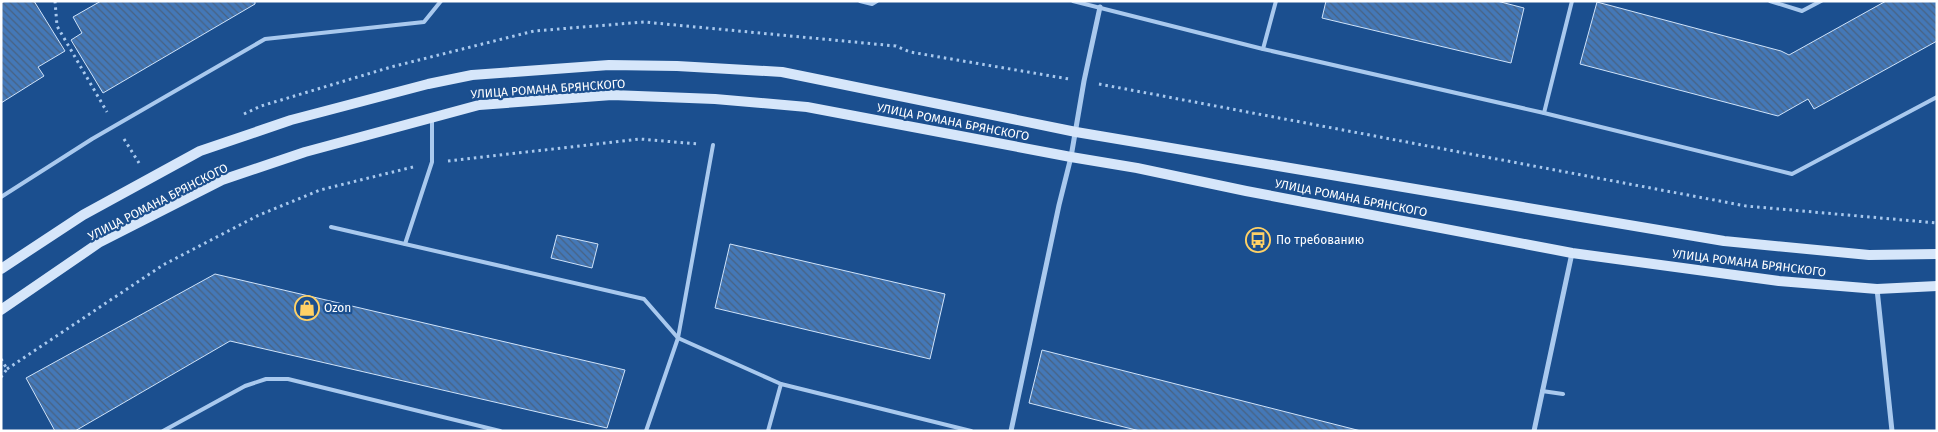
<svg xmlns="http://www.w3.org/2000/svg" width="1938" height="432" viewBox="0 0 1938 432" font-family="'Fira Sans',sans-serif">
	<defs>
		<pattern id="building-back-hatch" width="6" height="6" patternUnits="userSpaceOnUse" patternTransform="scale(1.25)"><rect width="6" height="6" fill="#4478b7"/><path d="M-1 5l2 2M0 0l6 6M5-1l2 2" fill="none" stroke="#486282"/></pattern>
	</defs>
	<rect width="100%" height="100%" fill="#1b4f8f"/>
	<!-- building -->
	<g fill="url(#building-back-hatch)" stroke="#cfe3fa">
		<polygon points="5,1 34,1 65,51 38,67 44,76 1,103 1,3"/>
		<polygon points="101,1 255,1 255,4 103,93 71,40 82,33 73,17"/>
		<polygon points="1326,1 1497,1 1524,8 1511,63 1322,18"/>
		<polygon points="1886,1 1937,1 1937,41 1814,109 1808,99 1778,116 1580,64 1597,2 1781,51 1789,55"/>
		<polygon points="557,235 598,244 592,268 551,258"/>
		<polygon points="730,244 945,294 930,359 715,308"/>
		<polygon points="215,274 625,370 607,428 230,341 75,431 55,431 26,378"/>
		<polygon points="1042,350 1361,431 1140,431 1029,403"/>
	</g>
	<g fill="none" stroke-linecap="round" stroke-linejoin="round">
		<!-- path -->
		<g stroke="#a9c9ee" stroke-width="3" stroke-dasharray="2.5 4" stroke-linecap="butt">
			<polyline points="55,1 57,26 107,112"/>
			<polyline points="1099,84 1746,206 1937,223"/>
			<polyline points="244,114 261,106 391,67 534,31 644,22 896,46 910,52 1069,79"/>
			<polyline points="124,139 139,163"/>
			<polyline points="448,161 640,139 698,144"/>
			<polyline points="1,359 7,369 1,377"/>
			<polyline points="7,369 163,265 257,216 320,190 413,167"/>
		</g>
		<!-- service -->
		<g stroke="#a9c9ee" stroke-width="4">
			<polyline points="860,1 872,4 877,1"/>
			<polyline points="1073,1 1263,49 1544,113 1792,174 1937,97"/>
			<polyline points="1770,1 1802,11 1821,1"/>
			<polyline points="1263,49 1276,1"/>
			<polyline points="1544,113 1572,1"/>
			<polyline points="1,197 92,139 265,39 424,22 441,1"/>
			<polyline points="331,227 644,299 678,338 781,384 768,431"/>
			<polyline points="405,244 432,162 432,119"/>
			<polyline points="781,384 971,431"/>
			<polyline points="1542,391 1563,394"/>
			<polyline points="163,431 245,386 266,379 288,379 500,431"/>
			<polyline points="646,431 678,338 713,145"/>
		</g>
		<!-- minor -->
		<g stroke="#a9c9ee" stroke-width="5">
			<polyline points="1877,289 1892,431"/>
			<polyline points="1011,431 1059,205 1071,157 1084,81 1100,7"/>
			<polyline points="1534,431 1572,253"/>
		</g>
		<!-- secondary -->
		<g stroke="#d6e6fa" stroke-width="10">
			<polyline points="1,269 83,215 200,151 291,120 428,84 472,75 609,65 677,66 782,72 1076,132 1724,241 1869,255 1937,254"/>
			<polyline points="1,310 100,242 222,180 305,152 479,105 612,95 715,99 807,107 1071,157 1137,168 1246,191 1572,253 1779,281 1877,289 1937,286"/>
		</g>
	</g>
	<!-- icons -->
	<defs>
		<symbol id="bus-ring" viewBox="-11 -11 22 22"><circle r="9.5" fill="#1b4f8f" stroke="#ffd166" stroke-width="1.5"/><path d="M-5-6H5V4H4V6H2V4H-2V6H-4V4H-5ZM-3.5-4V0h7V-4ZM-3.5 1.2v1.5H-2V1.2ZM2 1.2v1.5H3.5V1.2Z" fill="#ffd166"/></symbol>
		<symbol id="shop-ring" viewBox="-11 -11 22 22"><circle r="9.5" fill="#1b4f8f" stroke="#ffd166" stroke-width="1.5"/><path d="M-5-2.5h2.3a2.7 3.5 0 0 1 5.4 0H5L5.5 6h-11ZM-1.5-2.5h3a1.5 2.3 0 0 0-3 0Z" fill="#ffd166"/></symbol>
	</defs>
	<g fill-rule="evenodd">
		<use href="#bus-ring" x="1244" y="226" width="28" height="28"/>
		<use href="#shop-ring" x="293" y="294" width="28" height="28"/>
	</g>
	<g text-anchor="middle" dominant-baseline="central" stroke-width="4.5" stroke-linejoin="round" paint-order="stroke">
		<!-- street labels -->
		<g font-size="12" fill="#fff" stroke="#1b4f8f">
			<text transform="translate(548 89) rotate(-4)">УЛИЦА РОМАНА БРЯНСКОГО</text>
			<text transform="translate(953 122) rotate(11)">УЛИЦА РОМАНА БРЯНСКОГО</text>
			<text transform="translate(1351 198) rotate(11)">УЛИЦА РОМАНА БРЯНСКОГО</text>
			<text transform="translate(158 202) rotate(-27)">УЛИЦА РОМАНА БРЯНСКОГО</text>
			<text transform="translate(1749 263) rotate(7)">УЛИЦА РОМАНА БРЯНСКОГО</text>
		</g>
		<!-- poi labels -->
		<g font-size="12" fill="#fff" stroke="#1b4f8f" text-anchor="start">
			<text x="1276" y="240">По требованию</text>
			<text x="324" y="308">Ozon</text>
		</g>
	</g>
	<!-- border -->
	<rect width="1938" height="432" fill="none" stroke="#ffffff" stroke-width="5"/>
</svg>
